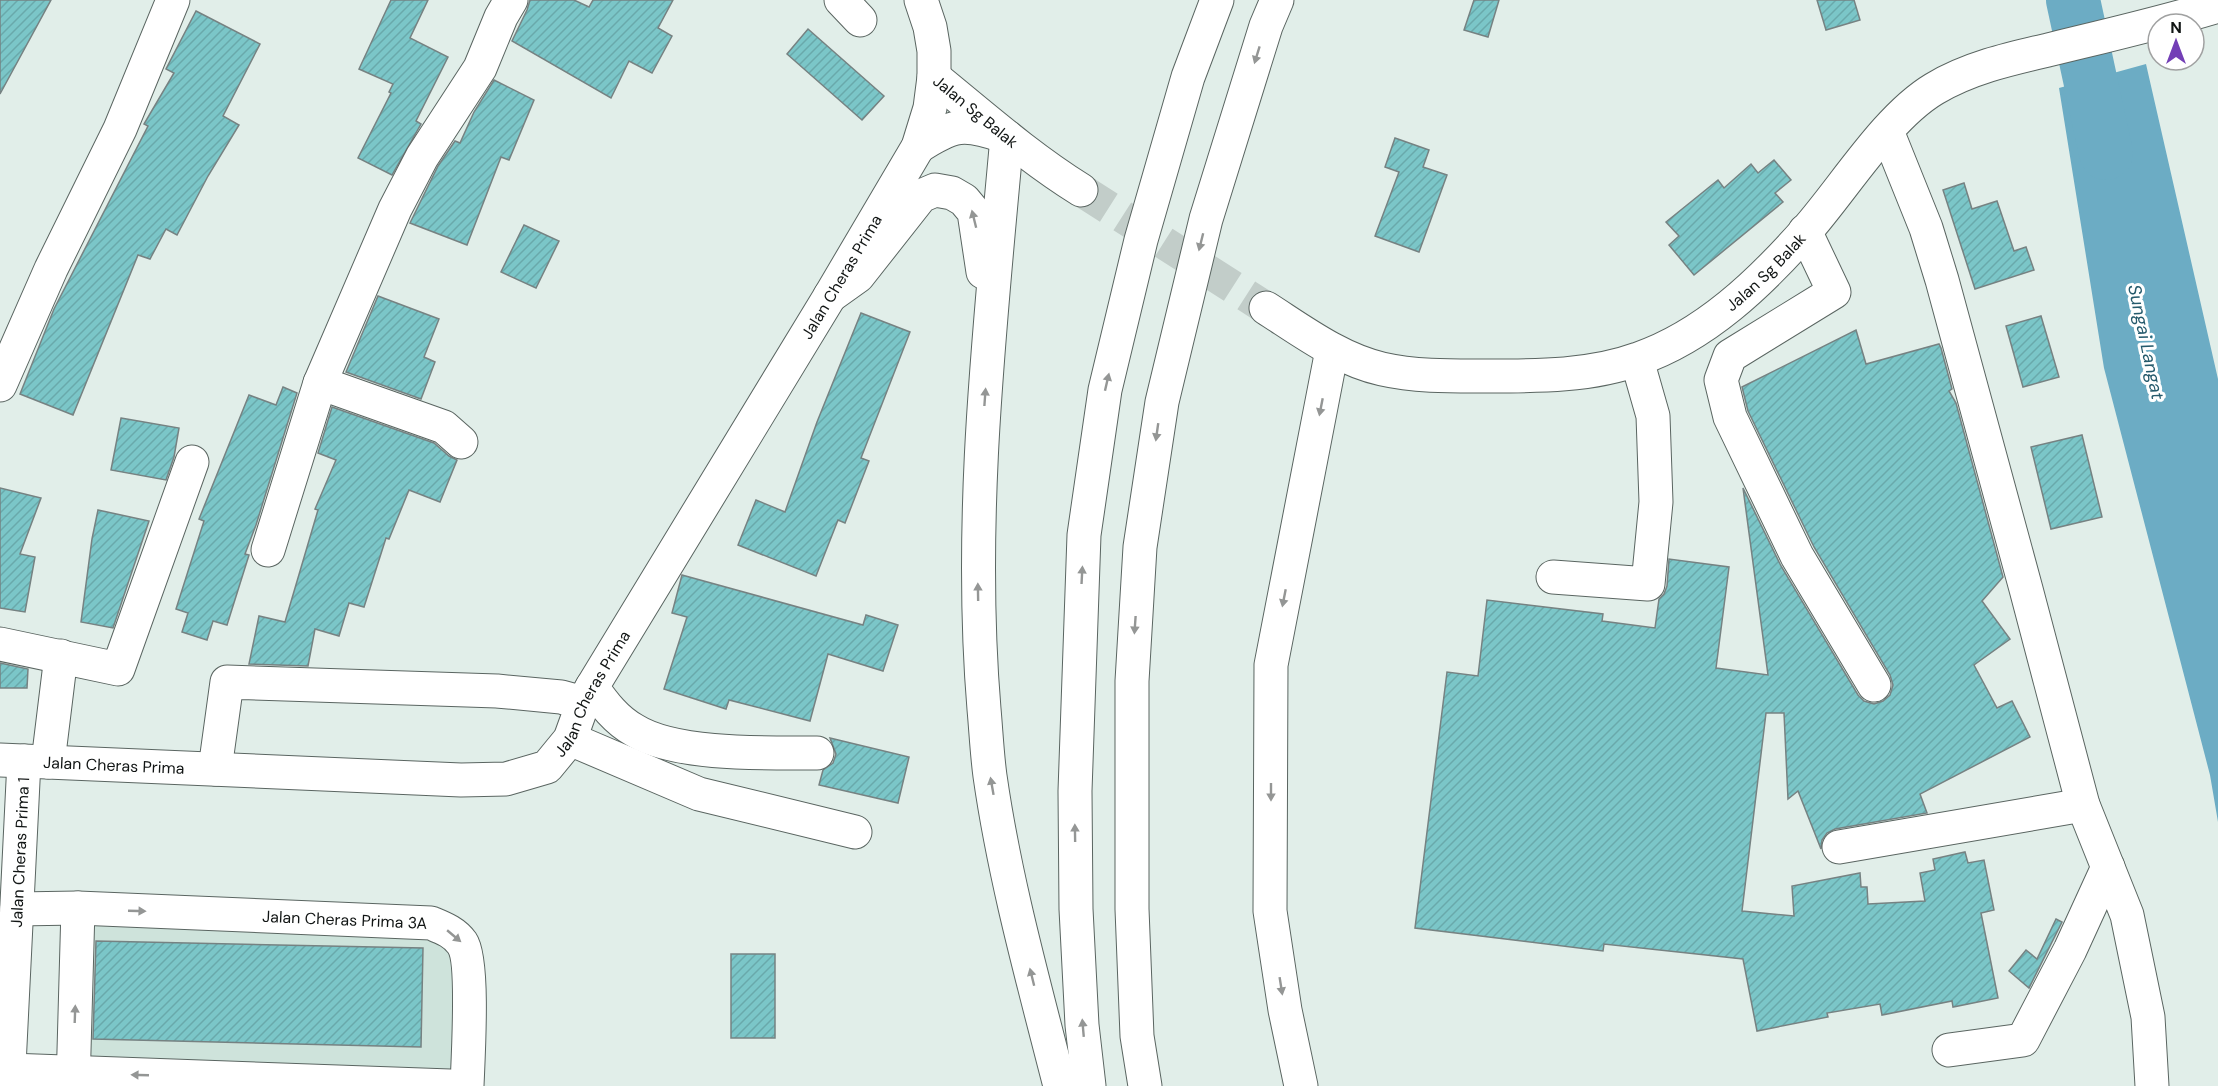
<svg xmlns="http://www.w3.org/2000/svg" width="2218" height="1086" viewBox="0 0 2218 1086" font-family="'DM Sans',sans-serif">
	<defs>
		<pattern id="building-hatch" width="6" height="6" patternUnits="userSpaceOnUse" patternTransform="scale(1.5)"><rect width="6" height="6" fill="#7bc6c8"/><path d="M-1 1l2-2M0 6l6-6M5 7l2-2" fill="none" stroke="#69a9ab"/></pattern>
	</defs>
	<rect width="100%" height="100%" fill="#e1eee9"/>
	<!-- built -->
	<polygon fill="#cee3db" points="90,922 429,933 456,956 454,1086 85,1086"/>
	<!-- water -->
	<polygon fill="#6cacc4" points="2146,64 2218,379 2218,822 2210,775 2104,368 2059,88"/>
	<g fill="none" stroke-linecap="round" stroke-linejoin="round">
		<!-- river -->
		<polyline stroke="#6cacc4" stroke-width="54" points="2073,0 2106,153"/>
	</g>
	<!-- building -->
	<g fill="url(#building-hatch)" stroke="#768282" stroke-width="1.5">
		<polygon points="0,0 51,0 0,94"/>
		<polygon points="391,0 428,0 410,38 448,57 416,121 421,124 392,175 358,158 391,93 389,92 393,84 359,69"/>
		<polygon points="530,0 574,0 589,7 593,0 673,0 658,28 672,36 652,73 629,61 611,98 512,41 527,10"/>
		<polygon points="1474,0 1499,0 1488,37 1464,30"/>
		<polygon points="1817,0 1854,0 1860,20 1826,30"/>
		<polygon points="196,11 260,44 223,116 239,125 208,176 177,235 166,229 150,259 138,255 73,415 20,394 54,309 148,126 144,124 174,73 166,69"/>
		<polygon points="808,29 884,96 862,120 787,54"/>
		<polygon points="494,80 534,100 509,160 501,157 467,245 410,223 438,166 455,141 460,143 474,112"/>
		<polygon points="1395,138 1429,150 1423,167 1447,175 1419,252 1375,236 1399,172 1385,167"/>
		<polygon points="1774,160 1791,180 1775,193 1783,202 1694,275 1669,245 1679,236 1666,222 1718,180 1724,188 1751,164 1758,173"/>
		<polygon points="1964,183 1972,209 1997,201 2014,251 2026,247 2034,270 1975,289 1943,190"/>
		<polygon points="524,225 559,241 536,288 501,272"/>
		<polygon points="378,296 439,319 424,357 435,362 421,399 346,372"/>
		<polygon points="861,313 910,332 861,458 869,461 845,523 838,520 816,576 738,545 756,500 785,512 817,422"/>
		<polygon points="2041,316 2059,377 2023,387 2006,326"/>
		<polygon points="1856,330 1866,364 1939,344 1941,348 1952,389 1949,391 1956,403 2003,577 1982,601 2010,639 1974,665 1997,708 2012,701 2030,737 1920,794 1927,813 1835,829 1827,833 1822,840 1821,849 1798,791 1788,799 1784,713 1766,713 1742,911 1794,916 1792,886 1860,873 1861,887 1867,887 1868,904 1925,901 1920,873 1935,870 1933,859 1965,852 1968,863 1984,860 1994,910 1981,913 1998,998 1953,1007 1952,1001 1882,1015 1880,1004 1827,1013 1828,1017 1757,1031 1743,959 1604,944 1603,951 1415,928 1447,672 1478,676 1487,600 1603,614 1602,621 1655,628 1659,599 1664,594 1667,586 1669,559 1729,567 1716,668 1768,675 1743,488 1781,566 1858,695 1864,701 1874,704 1883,701 1890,695 1893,685 1890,675 1814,547 1748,411 1742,387"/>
		<polygon points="283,387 297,393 256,525 245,554 249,555 227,625 213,621 207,640 182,632 188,613 176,609 204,521 199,519 249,395 276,405"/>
		<polygon points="332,407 434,443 449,456 457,460 440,502 409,490 389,539 386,538 364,607 349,603 339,636 315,629 308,666 249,664 259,616 285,622 318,510 315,509 336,460 318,453"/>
		<polygon points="121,418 179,428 174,457 166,480 111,470"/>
		<polygon points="2082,435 2102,517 2051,529 2031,447"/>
		<polygon points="0,488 41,498 20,554 35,557 25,612 0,608"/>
		<polygon points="98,510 149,521 113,628 81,622 92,539"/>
		<polygon points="682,575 863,625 866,615 898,625 883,671 828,654 810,721 729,700 726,709 664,689 687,617 672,613"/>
		<polygon points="0,663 28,669 27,688 0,688"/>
		<polygon points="830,738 909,757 898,803 819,785 823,770 833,763 836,754"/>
		<polygon points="2056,919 2062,922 2029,988 2009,971 2026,950 2037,959"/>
		<polygon points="96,941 423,948 421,1047 93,1039"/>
		<rect x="731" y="954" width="44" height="84"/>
	</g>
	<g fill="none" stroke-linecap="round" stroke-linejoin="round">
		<!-- minor-tunnel -->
		<polyline stroke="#c2cdc9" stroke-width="33" stroke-dasharray="33 16" stroke-linecap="butt" points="1081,190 1266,308"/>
		<defs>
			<g id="minor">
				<polyline points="841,0 860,20"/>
				<path id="s1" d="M 934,77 C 982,116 1028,157 1081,190"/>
				<polyline points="1887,131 1926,228 1942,280 2026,589 2083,805 2127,915 2148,1017 2152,1086"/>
				<path d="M 918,147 C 953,124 964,122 1003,136"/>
				<polyline points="1805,231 1834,292 1730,356 1721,380 1730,417 1797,556 1874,685"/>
				<path id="s2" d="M 1266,308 C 1302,331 1339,359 1382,369 C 1417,377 1455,376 1491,376 C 1538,376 1592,376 1638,359 C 1705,336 1760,283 1806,231 C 1844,188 1886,118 1934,89 C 1969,68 2009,59 2048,50 C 2105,36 2162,23 2218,6"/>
				<polyline points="320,383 444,427 461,442"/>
				<polyline points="0,385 51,269 120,129 173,0"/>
				<polyline points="268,550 320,383 395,209 422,157 480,68 501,17 511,0"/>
				<polyline points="1553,577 1648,584 1656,502 1653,416 1637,360"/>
				<polyline points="0,644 118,669 192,462"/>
				<path d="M 592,687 C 604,704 616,720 634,730 C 675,756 768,753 817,753"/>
				<polyline points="570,739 699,794 855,832"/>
				<path id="s3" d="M 0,760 L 461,780 L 506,779 L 547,767 L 570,739 L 583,703 L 592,687 L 830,296 L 918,147 L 930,108 L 934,77 L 934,51 L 930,27 L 921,0"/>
				<polyline points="48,762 61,656"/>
				<polyline points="215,769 227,682 497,691 561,697 583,703"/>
				<polyline points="1839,847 2083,805"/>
				<path id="s4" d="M 17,909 L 78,908 L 431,923 C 443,928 454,932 462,943 C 474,960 468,1060 467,1086"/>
				<polyline points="1949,1050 2023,1040 2070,950 2108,867"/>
				<polyline points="9,1070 450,1086"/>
				<path id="s5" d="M 8,1086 L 24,761"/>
				<polyline points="73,1086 78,908"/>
			</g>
			<g id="highway">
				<path d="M 1007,137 C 990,327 968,518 984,709 C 986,731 987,754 990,776 C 1005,881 1034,984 1060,1086"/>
				<polyline points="830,296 858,276 921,196 935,190 952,193 964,200 974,212 983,272"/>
				<polyline points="1089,1086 1082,1025 1076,909 1075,791 1084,535 1105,390 1141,240 1188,77 1217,0"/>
				<polyline points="1145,1086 1137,1036 1132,909 1132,681 1140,547 1162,402 1206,219 1266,26 1277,0"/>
				<polyline points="1301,1086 1285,1010 1270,911 1271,665 1332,350"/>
			</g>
		</defs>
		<!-- minor casing -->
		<use href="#minor" stroke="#5a6561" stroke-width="35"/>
		<!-- highway casing -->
		<use href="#highway" stroke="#5a6561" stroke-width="35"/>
		<!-- minor -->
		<use href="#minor" stroke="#fff" stroke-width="33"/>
		<!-- highway -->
		<use href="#highway" stroke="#fff" stroke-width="33"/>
	</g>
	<!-- one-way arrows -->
	<defs><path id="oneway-solid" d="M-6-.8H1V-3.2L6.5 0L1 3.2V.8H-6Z" transform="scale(1.5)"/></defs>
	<g fill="#949695">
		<use href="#oneway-solid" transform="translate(1257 55) rotate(107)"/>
		<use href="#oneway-solid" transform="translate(974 219) rotate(-104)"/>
		<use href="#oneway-solid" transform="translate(1201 242) rotate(104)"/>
		<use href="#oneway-solid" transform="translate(1107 382) rotate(-77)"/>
		<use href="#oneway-solid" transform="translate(985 397) rotate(-86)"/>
		<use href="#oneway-solid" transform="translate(1321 407) rotate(101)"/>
		<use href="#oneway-solid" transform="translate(1157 432) rotate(98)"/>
		<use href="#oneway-solid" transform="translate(1082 575) rotate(-87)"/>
		<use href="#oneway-solid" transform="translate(978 592) rotate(-91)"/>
		<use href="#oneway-solid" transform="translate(1284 598) rotate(101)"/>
		<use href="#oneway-solid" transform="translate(1135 625) rotate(94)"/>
		<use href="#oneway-solid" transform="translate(992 786) rotate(-100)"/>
		<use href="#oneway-solid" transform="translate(1271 792) rotate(90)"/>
		<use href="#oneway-solid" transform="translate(1075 833) rotate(-91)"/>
		<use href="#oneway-solid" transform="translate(137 911) rotate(2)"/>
		<use href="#oneway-solid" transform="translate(454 936) rotate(40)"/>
		<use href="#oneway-solid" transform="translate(1032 977) rotate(-104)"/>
		<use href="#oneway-solid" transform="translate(1281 986) rotate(81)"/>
		<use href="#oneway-solid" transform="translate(75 1014) rotate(-88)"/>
		<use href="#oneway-solid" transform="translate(1083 1028) rotate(-95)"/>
		<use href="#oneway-solid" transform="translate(140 1075) rotate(-178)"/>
	</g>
	<g text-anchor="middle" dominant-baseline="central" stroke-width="6" stroke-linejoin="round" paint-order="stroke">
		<!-- street labels -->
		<g font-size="16" fill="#111514" stroke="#fff">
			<text stroke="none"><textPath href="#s1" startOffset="54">Jalan Sg Balak</textPath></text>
			<text stroke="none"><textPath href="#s2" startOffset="546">Jalan Sg Balak</textPath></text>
			<text stroke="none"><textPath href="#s3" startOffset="1122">Jalan Cheras Prima</textPath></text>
			<text stroke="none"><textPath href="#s3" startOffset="636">Jalan Cheras Prima</textPath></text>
			<text stroke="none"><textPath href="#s3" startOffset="114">Jalan Cheras Prima</textPath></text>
			<text stroke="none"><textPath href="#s5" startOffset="234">Jalan Cheras Prima 1</textPath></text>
			<text stroke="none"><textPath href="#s4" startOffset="328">Jalan Cheras Prima 3A</textPath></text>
		</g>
		<!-- water labels -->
		<g font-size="18" font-style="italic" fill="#255a6c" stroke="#fff">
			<text transform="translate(2146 342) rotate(78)">Sungai Langat</text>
		</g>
	</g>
	<!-- north arrow -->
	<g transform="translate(2176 42)"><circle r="28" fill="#ffffff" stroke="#a0a1a1" stroke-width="1.5"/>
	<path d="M0-4.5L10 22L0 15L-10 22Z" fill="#733fb6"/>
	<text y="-9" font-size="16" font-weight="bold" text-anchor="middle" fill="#111514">N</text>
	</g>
</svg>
